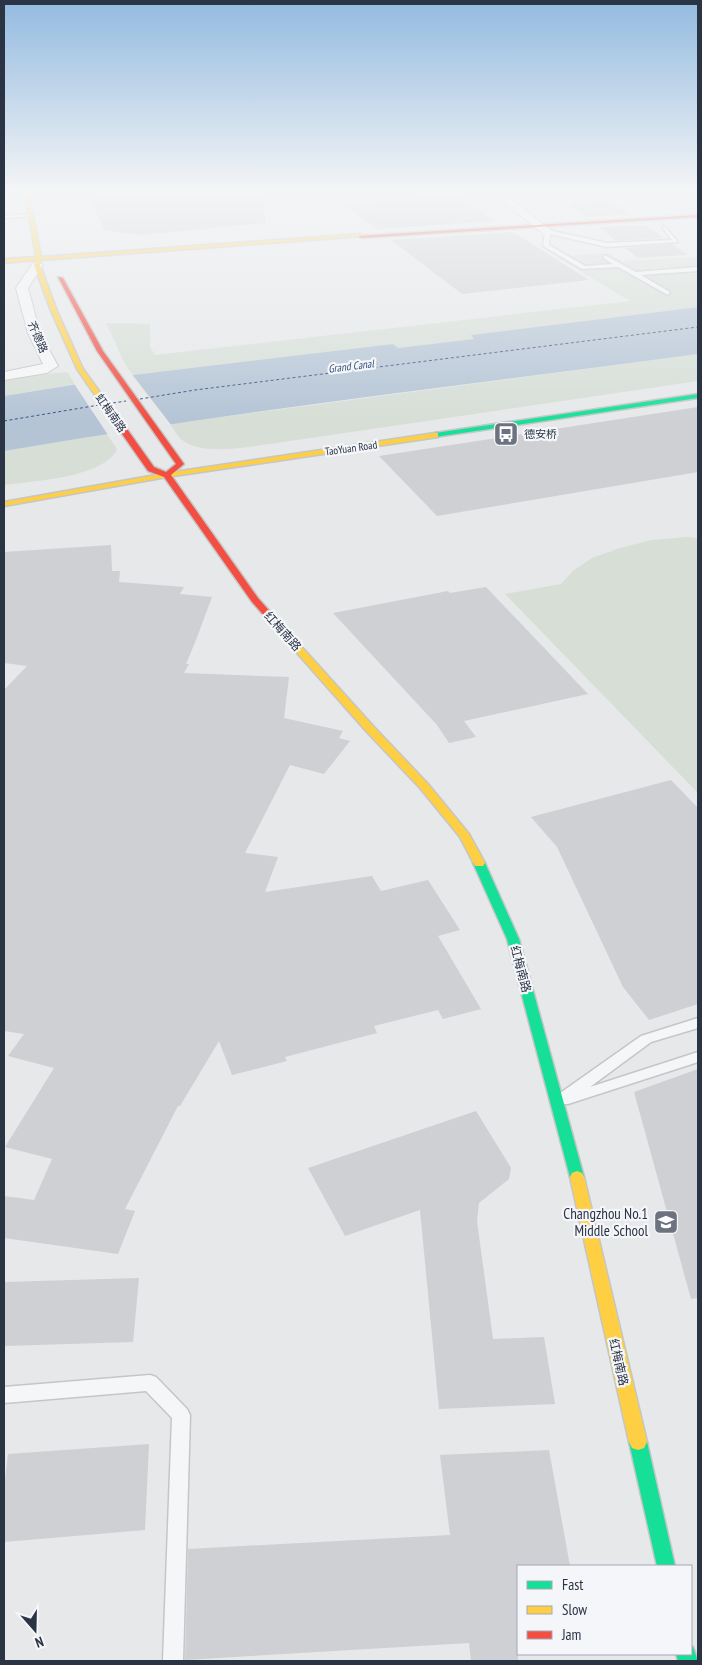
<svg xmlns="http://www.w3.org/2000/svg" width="702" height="1665" viewBox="0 0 702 1665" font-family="'PT Sans Narrow','Noto Sans SC',sans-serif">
	<rect width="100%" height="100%" fill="#e6e8ea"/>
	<!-- green -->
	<g fill="#d6ded6">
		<polygon points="606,253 622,261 698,257 698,307 472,335 475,339 397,348 393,344 133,375 125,364 106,323 150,324 150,347 155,355 630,301 557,257"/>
		<path d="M 698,354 L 698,381 L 249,447 C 229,449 199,453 182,440 C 177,436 174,429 170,424 Z"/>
		<polygon points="67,372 75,384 4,396 4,379"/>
		<path d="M 106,433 L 117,449 C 104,478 32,481 4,485 L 4,451 Z"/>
		<polygon points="687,537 698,538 698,793 505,594 561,584 573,571 592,558 620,548 652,540"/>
	</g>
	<!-- water -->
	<path fill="#b4c4d5" d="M 698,307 L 698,354 C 467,385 234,411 4,451 L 4,396 L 133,375 L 393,344 L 398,348 L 474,339 L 471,335 Z"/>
	<!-- pier -->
	<polygon fill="#e6e8ea" points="131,373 172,426 108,435 73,382"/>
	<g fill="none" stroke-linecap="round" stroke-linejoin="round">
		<!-- ferry -->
		<g stroke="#34527a" stroke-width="1" stroke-dasharray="3 2.5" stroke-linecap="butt">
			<polyline points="140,399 195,390 698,327"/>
			<polyline points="113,403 126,401"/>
			<polyline points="4,421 99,405"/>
		</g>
	</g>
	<!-- building -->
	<g fill="#ced0d3">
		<polygon points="86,190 264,190 265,223 141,235 104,230"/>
		<polygon points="454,195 496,221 377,229 344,205"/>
		<polygon points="611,201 630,215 585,217 568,203"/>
		<polygon points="645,225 664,238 616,241 599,227"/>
		<polygon points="513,232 589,280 462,294 391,240"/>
		<polygon points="672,244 687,255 638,258 625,248"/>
		<polygon points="698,407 698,472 437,516 379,456"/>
		<polygon points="111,545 112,571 120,571 119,582 184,587 180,594 212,597 196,640 186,664 189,664 184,673 289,677 284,718 343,731 339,738 350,741 324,774 290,765 245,853 278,857 265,892 372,876 381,891 428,880 460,930 438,936 481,1009 443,1019 438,1010 374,1026 377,1033 285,1057 287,1061 232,1075 219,1041 180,1106 178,1106 125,1209 135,1211 118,1254 4,1238 4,1196 34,1200 52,1159 5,1147 54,1068 8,1056 24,1034 4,1031 4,690 27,666 4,663 4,552"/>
		<polygon points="486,587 588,694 464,721 476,737 449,743 437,725 333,613 448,591 450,593"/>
		<polygon points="671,780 698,808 698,1004 649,1020 623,987 557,847 531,817"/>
		<polygon points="698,1069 698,1298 691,1299 634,1092"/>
		<polygon points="476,1111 511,1168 509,1179 479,1203 477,1221 493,1339 544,1337 555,1404 439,1409 420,1210 345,1236 308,1168"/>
		<polygon points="139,1278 133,1342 4,1346 4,1282"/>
		<polygon points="149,1444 145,1530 4,1542 4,1488 8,1454"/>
		<polygon points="549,1450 570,1566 518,1566 518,1661 471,1661 469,1643 185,1660 188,1549 450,1535 440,1455"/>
	</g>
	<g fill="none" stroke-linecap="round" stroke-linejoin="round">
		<defs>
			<g id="lane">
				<polygon points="31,214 33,216 4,218 4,216"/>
				<polygon points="664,226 678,242 607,247 550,234 549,245 585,266 613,264 603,258 605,255 636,272 698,267 698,271 641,275 670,292 668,295 618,267 582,269 543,246 545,232 548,230 607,243 672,240 662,227"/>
				<polygon points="698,1018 698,1028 651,1042 590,1087 698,1052 698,1062 568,1104 556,1104 554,1100 556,1096 641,1036"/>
				<polygon points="150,1375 156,1377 187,1409 190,1415 183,1661 163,1661 172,1418 146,1391 4,1403 4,1387"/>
			</g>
			<g id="street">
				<polygon points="488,190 499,190 553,232 548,235 544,234"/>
				<polygon points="37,262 43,265 28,288 40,333 58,366 47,373 4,380 4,372 43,364 28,333 16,288 33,263"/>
			</g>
			<g id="fast">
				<polygon points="698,394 698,398 435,437 431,435 435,433"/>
				<polygon points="479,859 485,863 519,939 584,1177 582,1181 577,1183 572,1181 570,1177 507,939 473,863"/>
				<polygon points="638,1434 644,1436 647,1442 675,1566 657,1566 629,1442 632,1436"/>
				<polygon points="691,1646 693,1647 698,1661 678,1661 676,1654 691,1654"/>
			</g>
			<g id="slow">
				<polygon points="24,190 28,190 41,257 361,234 364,236 41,260 40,265 57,311 83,369 128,431 124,433 121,433 77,369 51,311 34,265 36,260 4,263 4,259 36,257"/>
				<polygon points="435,433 438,433 438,437 167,477 4,506 4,502 167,473"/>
				<polygon points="278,623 281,624 374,727 428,784 469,834 485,863 483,866 475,866 460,837 420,788 366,731 275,628 275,624"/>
				<polygon points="577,1171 582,1173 584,1177 647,1442 644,1448 638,1450 632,1448 629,1442 570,1177 572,1173"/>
			</g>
			<g id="jam">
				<polygon points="698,215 698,217 361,238 358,236"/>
				<polygon points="58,277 63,278 103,351 184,464 171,475 258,598 281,624 281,628 275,628 252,602 164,477 148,471 120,431 127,429 154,467 166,472 176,464 97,351"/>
			</g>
		</defs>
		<!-- lane casing -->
		<use href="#lane" stroke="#c4c6c8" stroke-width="3"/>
		<!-- street casing -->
		<use href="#street" stroke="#c4c6c8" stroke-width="2"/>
		<!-- fast casing -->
		<use href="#fast" stroke="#c4c6c8" stroke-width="3"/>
		<!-- slow casing -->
		<use href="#slow" stroke="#c4c6c8" stroke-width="3"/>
		<!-- jam casing -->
		<use href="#jam" stroke="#c4c6c8" stroke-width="3"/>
		<!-- lane -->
		<use href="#lane" fill="#f5f6f7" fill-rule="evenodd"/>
		<!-- street -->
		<use href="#street" fill="#f5f6f7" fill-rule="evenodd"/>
		<!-- fast -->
		<use href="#fast" fill="#16e098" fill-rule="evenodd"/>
		<!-- slow -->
		<use href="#slow" fill="#ffcf43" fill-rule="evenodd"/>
		<!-- jam -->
		<use href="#jam" fill="#f24e42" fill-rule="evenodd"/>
	</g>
	<!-- sky -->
	<linearGradient id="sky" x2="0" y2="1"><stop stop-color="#93bae0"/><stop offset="0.45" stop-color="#f4f5f6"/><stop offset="1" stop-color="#f4f5f6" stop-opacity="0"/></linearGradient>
	<rect width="702" height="423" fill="url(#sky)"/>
	<!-- icons -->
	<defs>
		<symbol id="bus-square" viewBox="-11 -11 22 22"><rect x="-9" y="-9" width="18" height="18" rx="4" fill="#6c737f" stroke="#f4f6f9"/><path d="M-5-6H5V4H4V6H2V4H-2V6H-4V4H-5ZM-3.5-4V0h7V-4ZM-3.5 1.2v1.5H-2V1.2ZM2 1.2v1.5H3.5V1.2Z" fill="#fff"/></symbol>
		<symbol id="school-square" viewBox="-11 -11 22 22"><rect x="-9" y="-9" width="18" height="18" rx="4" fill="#6c737f" stroke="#f4f6f9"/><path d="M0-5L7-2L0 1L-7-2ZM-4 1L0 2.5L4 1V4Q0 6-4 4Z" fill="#fff"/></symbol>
	</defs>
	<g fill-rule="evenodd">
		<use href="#bus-square" x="492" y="420" width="28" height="28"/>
		<use href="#school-square" x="652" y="1208" width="28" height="28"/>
	</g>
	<g text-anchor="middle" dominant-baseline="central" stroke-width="4.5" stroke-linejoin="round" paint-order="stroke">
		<!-- far-street labels -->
		<g font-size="11" fill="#2b3445" stroke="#f4f6f9">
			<text transform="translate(38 337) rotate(67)">齐德路</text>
			<text transform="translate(111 413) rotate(55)">虹梅南路</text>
			<text transform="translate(351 448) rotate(-8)">TaoYuan Road</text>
		</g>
		<!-- far-water labels -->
		<g font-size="11" font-style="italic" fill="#34527a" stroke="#f4f6f9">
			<text transform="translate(351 366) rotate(-7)">Grand Canal</text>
		</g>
		<!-- far-poi labels -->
		<g font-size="11" fill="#2b3445" stroke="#f4f6f9" text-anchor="start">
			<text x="524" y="434">德安桥</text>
		</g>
		<!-- street labels -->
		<g font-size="12" fill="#2b3445" stroke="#f4f6f9">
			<text transform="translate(283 631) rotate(48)">红梅南路</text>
			<text transform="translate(521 969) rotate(75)">红梅南路</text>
			<text transform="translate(619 1362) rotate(77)">红梅南路</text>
		</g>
		<!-- near-poi labels -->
		<g font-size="15" fill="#2b3445" stroke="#f4f6f9" text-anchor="end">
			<text x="648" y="1213">Changzhou No.1<tspan x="648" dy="17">Middle School</tspan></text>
		</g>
	</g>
	<!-- border -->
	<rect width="702" height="1665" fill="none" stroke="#2b3445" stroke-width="10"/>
	<!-- legend -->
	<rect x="517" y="1565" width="175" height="90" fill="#f4f6f9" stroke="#a4a8b1"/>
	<rect x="527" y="1581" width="25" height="8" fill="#16e098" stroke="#a4a8b1"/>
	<text x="562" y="1590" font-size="15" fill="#2b3445">Fast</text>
	<rect x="527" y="1606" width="25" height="8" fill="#ffcf43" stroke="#a4a8b1"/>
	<text x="562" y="1615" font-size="15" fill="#2b3445">Slow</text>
	<rect x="527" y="1631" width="25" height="8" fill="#f24e42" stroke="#a4a8b1"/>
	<text x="562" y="1640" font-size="15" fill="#2b3445">Jam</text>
	<!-- north arrow -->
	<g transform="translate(35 1630) rotate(160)" stroke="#f4f6f9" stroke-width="4" paint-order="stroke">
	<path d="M0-4L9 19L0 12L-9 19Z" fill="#2b3445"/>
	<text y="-8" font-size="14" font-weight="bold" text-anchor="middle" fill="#2b3445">N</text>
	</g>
</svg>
